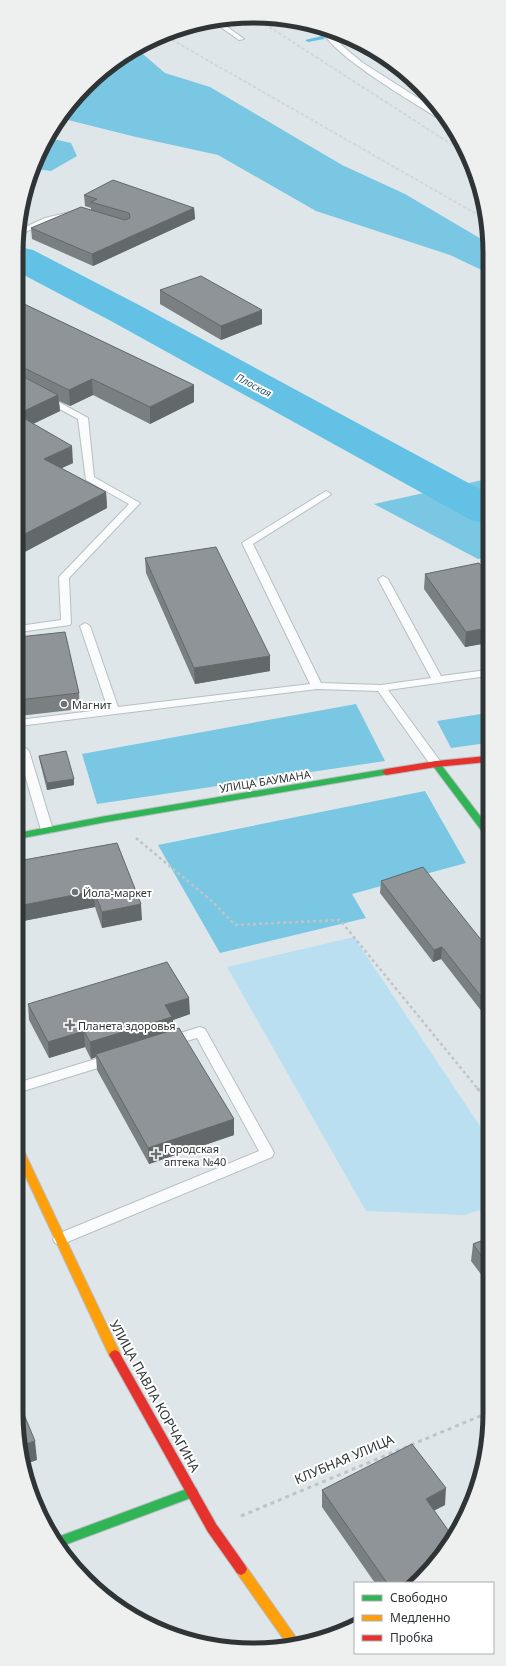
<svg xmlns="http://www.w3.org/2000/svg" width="506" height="1666" viewBox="0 0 506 1666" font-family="'Noto Sans',sans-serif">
	<rect width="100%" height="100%" fill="#dee6ea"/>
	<!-- green -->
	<polygon fill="#b9dff1" points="354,937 486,1135 486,1208 464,1215 366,1211 227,967"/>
	<!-- forest -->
	<g fill="#7ac7e3">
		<polygon points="137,49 165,73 210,87 342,165 405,194 488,243 488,273 450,255 316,211 218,155 136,137 60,118 122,56"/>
		<polygon points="49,138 71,143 77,156 51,171 36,169"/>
		<polygon points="487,479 487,557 478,559 374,504"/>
		<polygon points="356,704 385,761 97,804 82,754"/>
		<polygon points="487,713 487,743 451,748 437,721"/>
		<polygon points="425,791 466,863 352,894 366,918 220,953 158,845"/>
	</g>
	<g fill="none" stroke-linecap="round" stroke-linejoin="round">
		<!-- stream -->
		<g fill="#62c1e4" fill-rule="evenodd">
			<polygon points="338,35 343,37 336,38 336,36"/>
			<polygon points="322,36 325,38 324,39 308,42 305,40"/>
		</g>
		<!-- river -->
		<polygon fill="#62c1e4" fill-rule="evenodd" points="20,247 33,250 139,305 487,493 487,524 471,520 111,321 20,273"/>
		<defs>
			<g id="lane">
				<polygon points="212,21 219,21 244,39 239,40"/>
				<path d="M 322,29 L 330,32 L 334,38 L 346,49 L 363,63 L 443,114 L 448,122 L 444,122 C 420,106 328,54 322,29 Z"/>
				<polygon points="74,211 78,213 77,215 51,222 20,234 21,229 45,218"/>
				<polygon points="46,395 88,418 94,477 140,503 69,578 71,623 70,625 19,632 19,626 61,620 59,577 129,504 86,480 78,419 43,400 41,398"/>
				<polygon points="326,491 331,494 329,496 253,544 321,683 381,685 431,678 378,579 383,576 388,579 441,676 487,670 487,676 388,690 440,761 442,764 440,767 432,767 378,691 317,689 19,726 19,720 108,709 80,626 85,623 90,626 118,707 310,684 242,543"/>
				<polygon points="23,747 27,749 29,751 53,830 51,833 43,833 41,830 19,755 19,749"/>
				<polygon points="200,1027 205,1029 272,1149 274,1153 272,1157 65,1243 60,1245 55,1243 53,1239 55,1235 259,1151 197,1038 169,1046 164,1044 162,1041 164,1038"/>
				<polygon points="112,1054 117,1056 119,1059 117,1062 17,1093 17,1083"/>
			</g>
			<g id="fast">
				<polygon points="436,761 439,762 487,825 487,835 484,834 433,766 432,764 433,762"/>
				<polygon points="386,769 390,772 389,774 106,822 18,839 18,833 106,816"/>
				<polygon points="192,1487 196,1488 198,1492 196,1496 62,1546 61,1547 55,1538"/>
			</g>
			<g id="slow">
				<polygon points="17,1143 21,1144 22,1147 121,1355 119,1358 115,1360 111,1358 109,1355 17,1158"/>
				<polygon points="241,1563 245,1565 300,1643 287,1644 237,1573 235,1569 237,1565"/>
			</g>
			<g id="jam">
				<polygon points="487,756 487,762 436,767 386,775 382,772 386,769 436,761"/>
				<polygon points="115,1350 119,1352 216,1524 245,1565 247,1569 245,1573 241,1575 237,1573 208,1532 111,1358 109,1355 111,1352"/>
			</g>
		</defs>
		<!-- lane casing -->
		<use href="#lane" stroke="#b8bec1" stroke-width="2"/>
		<!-- fast casing -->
		<use href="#fast" stroke="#b8bec1" stroke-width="2"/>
		<!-- slow casing -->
		<use href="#slow" stroke="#b8bec1" stroke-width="2"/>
		<!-- jam casing -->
		<use href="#jam" stroke="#b8bec1" stroke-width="2"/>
		<!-- path-far1 -->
		<polyline stroke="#c1c4c6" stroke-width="2.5" stroke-dasharray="3 3" stroke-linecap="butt" points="136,838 213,902 235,925 340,920 478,1089"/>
		<!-- path -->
		<g stroke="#c1c4c6" stroke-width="3" stroke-dasharray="4 4" stroke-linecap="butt">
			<polyline points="477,1088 486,1098"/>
			<polyline points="241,1516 485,1414"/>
		</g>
		<!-- lane -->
		<use href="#lane" fill="#fafbfc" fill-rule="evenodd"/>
		<!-- fast -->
		<use href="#fast" fill="#30b455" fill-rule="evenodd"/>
		<!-- slow -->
		<use href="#slow" fill="#ff9f0a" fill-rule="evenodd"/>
		<!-- jam -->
		<use href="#jam" fill="#e5322d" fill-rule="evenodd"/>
		<!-- rail -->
		<g stroke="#d4d6d7" stroke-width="2" stroke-dasharray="3.5 2" stroke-linecap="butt">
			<polyline points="260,21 468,155"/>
			<polyline points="167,37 487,220"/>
		</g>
	</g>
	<!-- wall -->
	<g fill="#7a7f82">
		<polygon points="84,195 194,208 195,219 93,266 32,239 31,228 91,210 91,208 85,206"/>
		<polygon points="160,290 262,324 221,340 160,304"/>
		<polygon points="20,302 194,385 194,402 150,424 93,395 70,406 59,401 60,411 33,424 73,463 61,468 106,492 107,508 19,555"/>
		<polygon points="145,558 270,656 270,671 195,684 146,573"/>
		<polygon points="425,574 487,574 487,643 465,647 424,589"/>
		<polygon points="19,637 79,693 80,709 19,716"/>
		<polygon points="39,756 74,785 47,790 40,762"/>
		<polygon points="117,843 142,920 102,928 95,907 18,922"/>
		<polygon points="381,881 486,946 486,1017 441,959 433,962 380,893"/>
		<polygon points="28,1004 190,1014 173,1020 173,1030 234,1119 234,1135 149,1164 97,1070 96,1057 91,1059 85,1047 49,1058 29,1020"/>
		<polygon points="486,1239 486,1281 471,1261 473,1244"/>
		<polygon points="322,1490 445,1505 434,1510 414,1583 375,1583 322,1507"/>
	</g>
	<!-- shaded-wall -->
	<g fill="#63686a">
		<polygon points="194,208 195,219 93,266 92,254"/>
		<polygon points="262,310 262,324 221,340 221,326"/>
		<polygon points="92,379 93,395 70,406 69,390"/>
		<polygon points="194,385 194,402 150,424 150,407"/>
		<polygon points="58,395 60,411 20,430 20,413"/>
		<polygon points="72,446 73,463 45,476 44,459"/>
		<polygon points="106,492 107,508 19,555 19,537"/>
		<polygon points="487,628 487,643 465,647 466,632"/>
		<polygon points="270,656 270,671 195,684 194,668"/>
		<polygon points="74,779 74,785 47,790 47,783"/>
		<polygon points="94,891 95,907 18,922 18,906"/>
		<polygon points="141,904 142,920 102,928 102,912"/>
		<polygon points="442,947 441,959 433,962 434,950"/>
		<polygon points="189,998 190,1014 173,1020 173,1034 96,1054 96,1057 91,1059 90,1042 165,1005"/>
		<polygon points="84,1031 85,1047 49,1058 48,1042"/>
		<polygon points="234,1119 234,1135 149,1164 148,1148"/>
		<polygon points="35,1441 37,1460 26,1464 22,1445"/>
		<polygon points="446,1488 445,1505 424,1516 426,1499"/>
	</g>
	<!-- building -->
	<g fill="#8e9497" stroke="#63686a">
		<polygon points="113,180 194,208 92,254 31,228 81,207 125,220 130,218 129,213 91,202 97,199 84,195"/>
		<polygon points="201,276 262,310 221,326 160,290"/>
		<polygon points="20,302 194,385 150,407 92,379 69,390 20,366"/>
		<polygon points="20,375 58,395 20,413"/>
		<polygon points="20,416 72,446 44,459 106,492 19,537 19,503 24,500 19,498"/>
		<polygon points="216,547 270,656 194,668 145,558"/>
		<polygon points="479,563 487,574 487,628 466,632 425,574"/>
		<polygon points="65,632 79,693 19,700 19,637"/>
		<polygon points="66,751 74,779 47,783 39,756"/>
		<polygon points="117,843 141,904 102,912 94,891 18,906 18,861"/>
		<polygon points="423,867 486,946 486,1003 442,947 434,950 381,881"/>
		<polygon points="167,962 189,998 165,1005 172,1017 90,1042 84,1031 48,1042 28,1004"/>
		<polygon points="179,1028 234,1119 148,1148 96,1054"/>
		<polygon points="486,1239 486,1262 473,1244"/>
		<polygon points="16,1395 35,1441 22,1445 16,1413"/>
		<polygon points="412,1444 446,1488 426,1499 453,1537 450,1544 414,1583 387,1583 322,1490"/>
	</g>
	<!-- markers -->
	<g fill="#6c7276" stroke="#fff" stroke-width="1.5">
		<circle cx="64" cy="704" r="4"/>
		<circle cx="75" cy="892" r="4"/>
		<path d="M68 1019h4v4h4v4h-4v4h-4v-4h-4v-4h4z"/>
		<path d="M154 1148h4v4h4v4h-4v4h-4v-4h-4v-4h4z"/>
	</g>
	<g text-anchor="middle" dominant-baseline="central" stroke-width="4" stroke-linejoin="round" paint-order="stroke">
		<!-- far-water labels -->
		<g font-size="10" font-style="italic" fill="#1e5165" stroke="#fff">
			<text transform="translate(254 385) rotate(28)">Плоская</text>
		</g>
		<!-- poi labels -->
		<g font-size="11" fill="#2f3437" stroke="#fff" text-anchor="start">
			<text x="72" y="704">Магнит</text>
			<text x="83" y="892">Йола-маркет</text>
			<text x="78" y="1025">Планета здоровья</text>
			<text x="164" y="1148">Городская<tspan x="164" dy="13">аптека №40</tspan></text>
		</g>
		<!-- street labels -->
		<g font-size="11" fill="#2f3437" stroke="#fff">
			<text transform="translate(265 781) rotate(-9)">УЛИЦА БАУМАНА</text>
		</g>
		<!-- near-street labels -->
		<g font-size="13" fill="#2f3437" stroke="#fff">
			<text transform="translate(155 1396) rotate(61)">УЛИЦА ПАВЛА КОРЧАГИНА</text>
			<text transform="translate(344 1459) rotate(-23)">КЛУБНАЯ УЛИЦА</text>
		</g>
	</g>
	<!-- crop -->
	<path d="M0 0H506V1666H0ZM253 23H253A230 230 0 0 1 483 253V1413A230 230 0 0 1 253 1643H253A230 230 0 0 1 23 1413V253A230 230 0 0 1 253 23Z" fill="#eeefef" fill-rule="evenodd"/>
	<path fill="none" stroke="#2f3437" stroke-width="5" d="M253 23H253A230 230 0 0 1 483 253V1413A230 230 0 0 1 253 1643H253A230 230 0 0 1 23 1413V253A230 230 0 0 1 253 23Z"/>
	<!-- legend -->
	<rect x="354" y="1582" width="140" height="72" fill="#ffffff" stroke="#acaeaf"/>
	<rect x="362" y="1595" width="20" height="6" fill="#30b455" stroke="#acaeaf"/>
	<text x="390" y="1602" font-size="12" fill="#2f3437">Свободно</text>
	<rect x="362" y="1615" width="20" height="6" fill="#ff9f0a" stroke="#acaeaf"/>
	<text x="390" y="1622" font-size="12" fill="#2f3437">Медленно</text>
	<rect x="362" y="1635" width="20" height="6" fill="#e5322d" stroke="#acaeaf"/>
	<text x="390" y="1642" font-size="12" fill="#2f3437">Пробка</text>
</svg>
